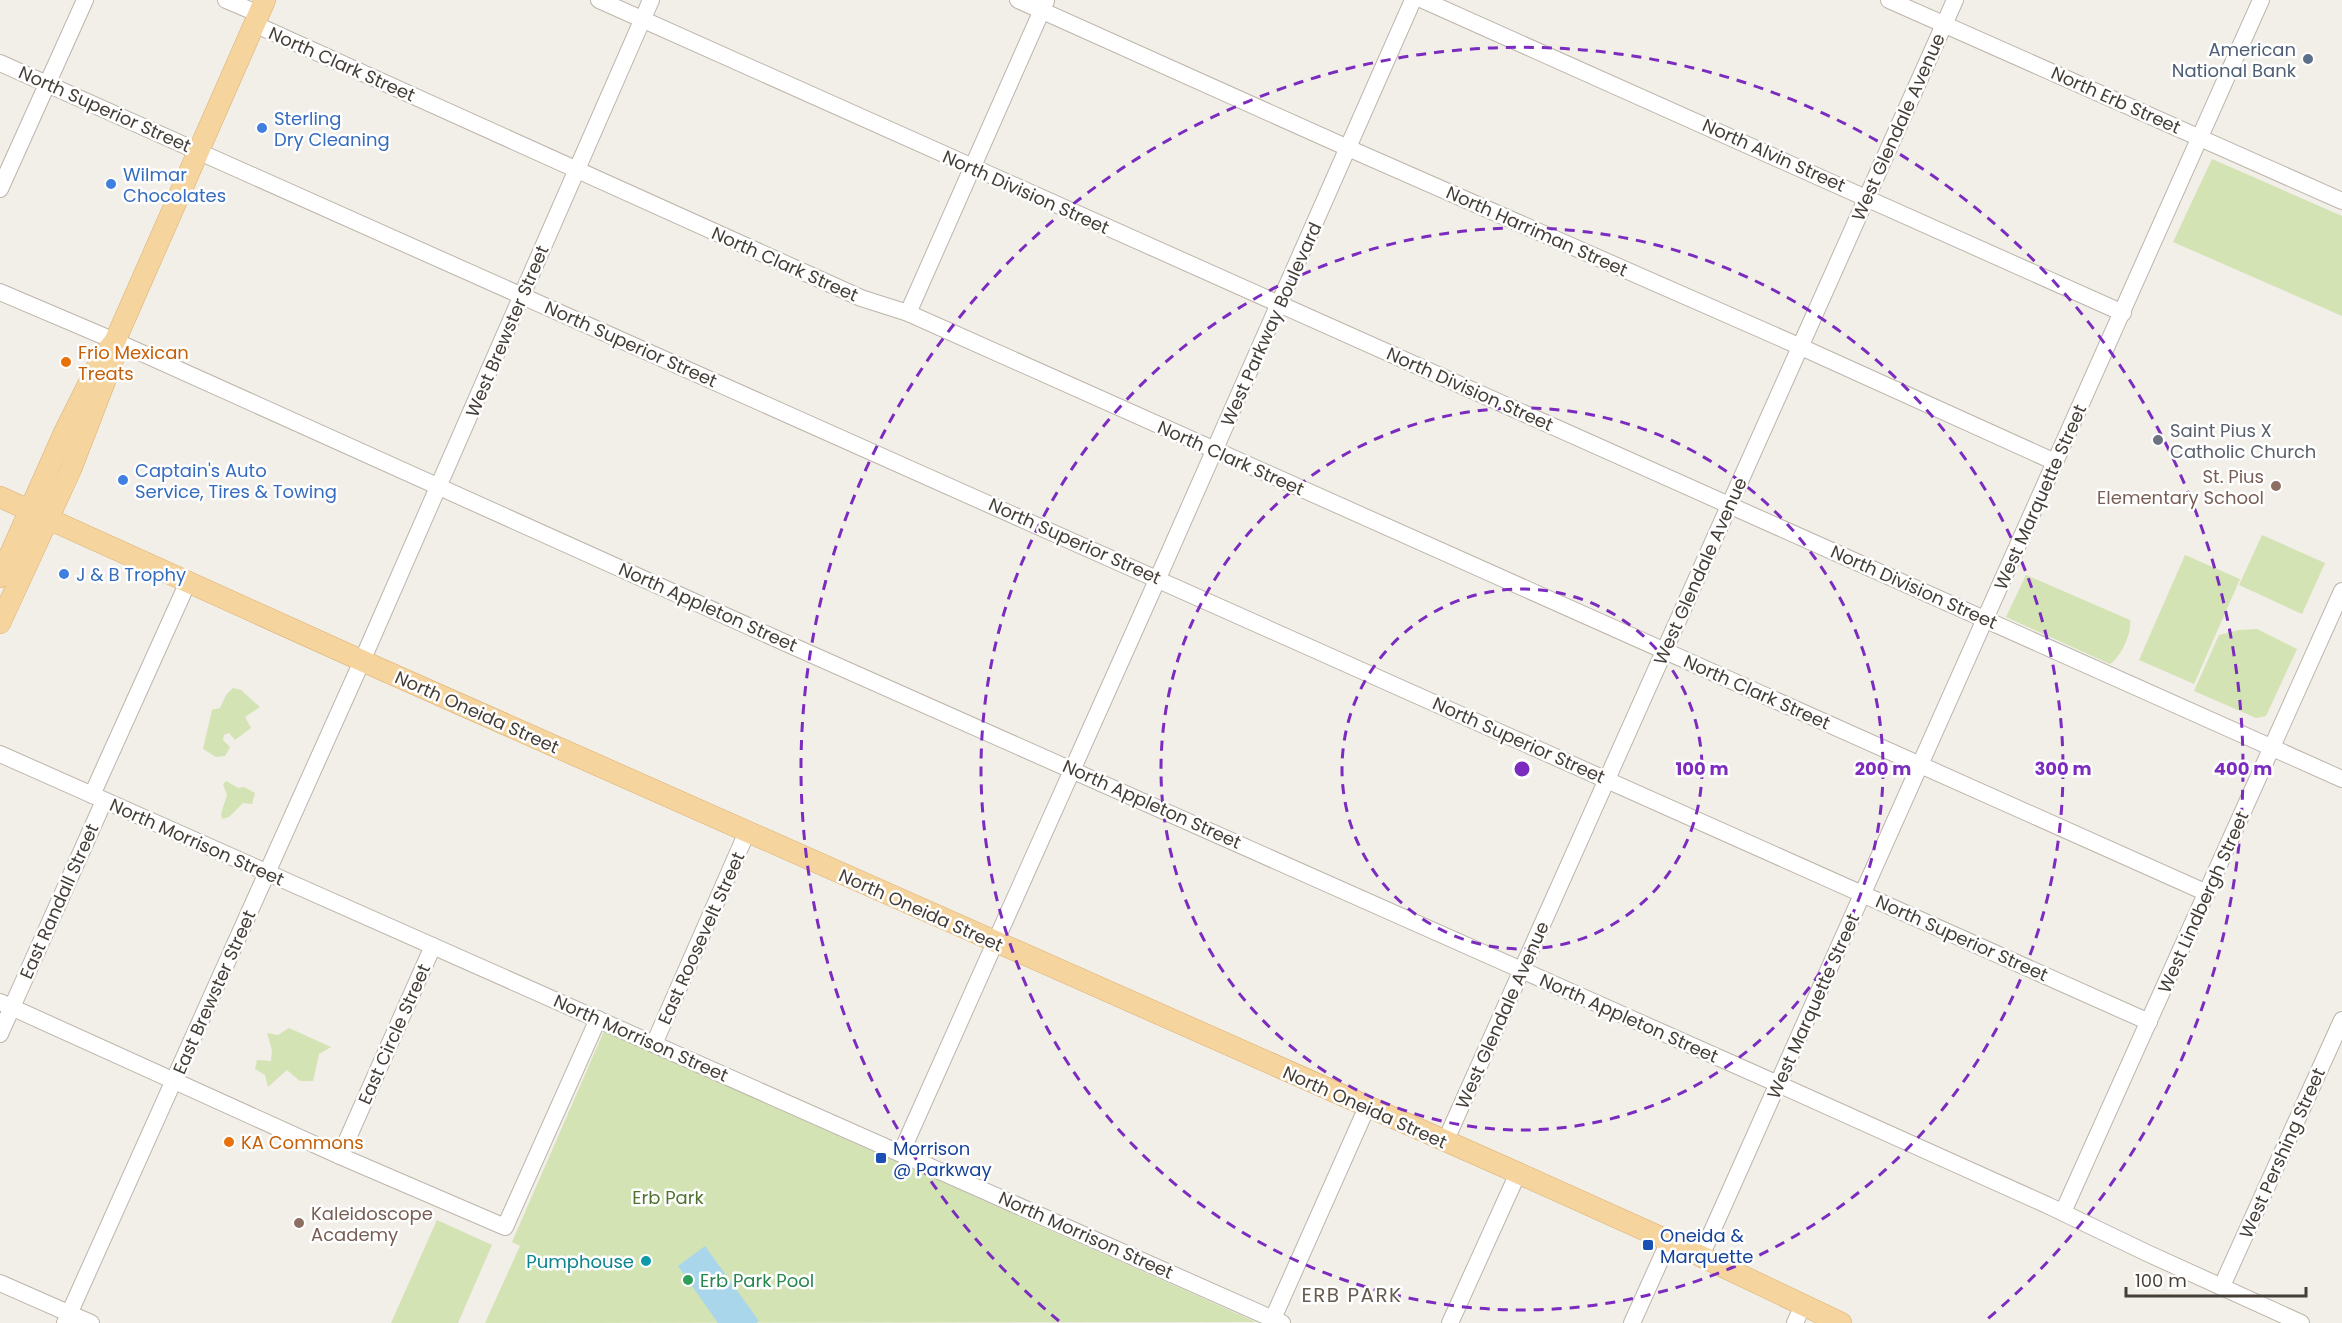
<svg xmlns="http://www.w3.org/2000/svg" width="2342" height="1323" viewBox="0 0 2342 1323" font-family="Poppins,sans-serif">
	<rect width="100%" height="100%" fill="#f2eee8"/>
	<!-- green -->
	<g fill="#d3e3b4">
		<polygon points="2212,159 2342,216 2342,316 2173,242"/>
		<polygon points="2262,535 2325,563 2302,614 2239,585"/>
		<polygon points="2185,555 2240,579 2194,684 2139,660"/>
		<path d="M 2026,575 L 2130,620 C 2132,633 2121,657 2110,664 L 2006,617 Z"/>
		<polygon points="2257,629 2297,649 2266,716 2256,718 2194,691 2219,635 2239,630"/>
		<polygon points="233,688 241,690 260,707 245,717 251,728 235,740 229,733 224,735 223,740 230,747 225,756 216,757 203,749 212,710 220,708 226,695"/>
		<polygon points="226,781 238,788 244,787 255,793 252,804 243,803 229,817 222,819 221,814 227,795 223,784"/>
		<polygon points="289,1028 331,1047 319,1054 313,1081 300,1081 287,1070 268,1087 265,1075 255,1069 257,1060 271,1061 272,1050 267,1033 278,1035"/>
		<polygon points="604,1031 1256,1322 485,1323 520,1246 512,1242"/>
		<polygon points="437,1220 492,1245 458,1323 391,1323"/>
	</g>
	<!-- water -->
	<polygon fill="#a9d6ea" points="705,1246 759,1321 756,1323 718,1323 678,1266"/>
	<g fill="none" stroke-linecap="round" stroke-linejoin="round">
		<defs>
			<g id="minor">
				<polyline points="226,0 259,14"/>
				<polyline points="599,0 2342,779"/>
				<polyline points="1018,0 1348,148 1801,347 2055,462"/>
				<polyline points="1423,0 2123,313"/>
				<polyline points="1889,0 2342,201"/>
				<polyline points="254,24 861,298 908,313 2207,893"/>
				<polyline points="0,63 2149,1022"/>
				<polyline points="0,189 85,0"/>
				<polyline points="0,292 115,341 788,644 1778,1084 2047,1205 2147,1253 2301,1323"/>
				<polyline points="908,313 1046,1"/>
				<polyline points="0,754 1282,1323"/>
				<polyline points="92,795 188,582"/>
				<polyline points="0,1002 340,1156 505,1227 598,1019"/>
				<polyline points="0,1034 104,801"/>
				<polyline points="654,1044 747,832"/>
				<polyline points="1445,1142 1955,0"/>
				<polyline points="901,1153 1158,578 1413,0"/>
				<polyline points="340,1156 433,946"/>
				<polyline points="2063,1212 2342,591"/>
				<polyline points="1701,1256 2261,0"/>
				<polyline points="0,1283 91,1323"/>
				<polyline points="2222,1286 2342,1020"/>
				<polyline points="65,1323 362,661 651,0"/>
				<polyline points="1271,1323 1367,1107"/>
				<polyline points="1450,1323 1518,1173"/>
				<polyline points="1632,1323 1669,1241"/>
				<polyline points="1795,1323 1803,1305"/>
			</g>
			<g id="major">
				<polyline points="0,497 376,667 1518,1173 1669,1241 1841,1323"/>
				<polyline points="0,577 64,433 102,357 115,341 265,0"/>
				<polyline points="0,623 71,469 113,360"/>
			</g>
		</defs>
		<!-- minor casing -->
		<use href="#minor" stroke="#bdb5ab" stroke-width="18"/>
		<!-- major casing -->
		<use href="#major" stroke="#daaf6e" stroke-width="22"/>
		<!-- minor -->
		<use href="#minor" stroke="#fff" stroke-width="16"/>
		<!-- major -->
		<use href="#major" stroke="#f6d49d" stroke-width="21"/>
	</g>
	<!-- distance rings -->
	<g fill="none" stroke="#7b2cbf" stroke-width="3" stroke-dasharray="10 8">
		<circle cx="1522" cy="769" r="180"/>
		<circle cx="1522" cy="769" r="361"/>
		<circle cx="1522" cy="769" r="541"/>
		<path d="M1059 1321A721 721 0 1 1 1985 1321"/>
	</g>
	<!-- markers -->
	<circle fill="#5c6f8a" stroke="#fff" stroke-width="2" cx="2308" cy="59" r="6"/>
	<g fill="#3f7fe0" stroke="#fff" stroke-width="2">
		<circle cx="262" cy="128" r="6"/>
		<circle cx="111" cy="184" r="6"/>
		<circle cx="123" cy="480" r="6"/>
		<circle cx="64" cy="574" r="6"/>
	</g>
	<g fill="#e8710a" stroke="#fff" stroke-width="2">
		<circle cx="66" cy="362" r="6"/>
		<circle cx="229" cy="1142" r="6"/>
	</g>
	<circle fill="#6b7280" stroke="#fff" stroke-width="2" cx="2158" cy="440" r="6"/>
	<g fill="#8d6e63" stroke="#fff" stroke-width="2">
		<circle cx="2276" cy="486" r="6"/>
		<circle cx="299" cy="1223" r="6"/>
	</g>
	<g fill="#1a4fb4" stroke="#fff" stroke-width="2">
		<rect x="875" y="1152" width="12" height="12" rx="3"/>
		<rect x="1642" y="1239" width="12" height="12" rx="3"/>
	</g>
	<circle fill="#0f9aa8" stroke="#fff" stroke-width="2" cx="646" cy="1261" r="6"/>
	<circle fill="#2e9e5b" stroke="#fff" stroke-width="2" cx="688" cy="1280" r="6"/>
	<g text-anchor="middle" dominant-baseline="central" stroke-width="5" stroke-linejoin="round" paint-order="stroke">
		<!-- service labels -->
		<g font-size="18" fill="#4e5e75" stroke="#fff" text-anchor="end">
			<text x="2296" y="49">American<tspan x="2296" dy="21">National Bank</tspan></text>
		</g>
		<!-- street labels -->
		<g font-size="18" fill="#453e37" stroke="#fff">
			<text transform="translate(342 64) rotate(24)">North Clark Street</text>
			<text transform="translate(2116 100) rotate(24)">North Erb Street</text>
			<text transform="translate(105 109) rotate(24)">North Superior Street</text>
			<text transform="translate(1898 127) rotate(-66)">West Glendale Avenue</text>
			<text transform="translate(1774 155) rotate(24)">North Alvin Street</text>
			<text transform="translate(1026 192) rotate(24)">North Division Street</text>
			<text transform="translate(1537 231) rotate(24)">North Harriman Street</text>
			<text transform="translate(785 264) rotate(24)">North Clark Street</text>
			<text transform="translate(1271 324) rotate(-66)">West Parkway Boulevard</text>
			<text transform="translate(507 331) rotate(-67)">West Brewster Street</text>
			<text transform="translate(631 344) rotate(24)">North Superior Street</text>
			<text transform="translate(1470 389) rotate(24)">North Division Street</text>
			<text transform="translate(1231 458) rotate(24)">North Clark Street</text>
			<text transform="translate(2040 497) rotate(-66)">West Marquette Street</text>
			<text transform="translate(1075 541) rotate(24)">North Superior Street</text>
			<text transform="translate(1700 571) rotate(-66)">West Glendale Avenue</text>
			<text transform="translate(1914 587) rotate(24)">North Division Street</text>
			<text transform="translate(708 607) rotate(24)">North Appleton Street</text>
			<text transform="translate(1757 692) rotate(24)">North Clark Street</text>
			<text transform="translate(477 712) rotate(24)">North Oneida Street</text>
			<text transform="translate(1519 740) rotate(24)">North Superior Street</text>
			<text transform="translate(1152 804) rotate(24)">North Appleton Street</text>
			<text transform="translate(197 842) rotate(24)">North Morrison Street</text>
			<text transform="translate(59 901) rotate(-66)">East Randall Street</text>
			<text transform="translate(2203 902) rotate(-66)">West Lindbergh Street</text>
			<text transform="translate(921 910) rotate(24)">North Oneida Street</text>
			<text transform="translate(701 938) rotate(-66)">East Roosevelt Street</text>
			<text transform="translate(1962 938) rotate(24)">North Superior Street</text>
			<text transform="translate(214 992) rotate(-66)">East Brewster Street</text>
			<text transform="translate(1813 1006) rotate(-66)">West Marquette Street</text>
			<text transform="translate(1502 1015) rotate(-66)">West Glendale Avenue</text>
			<text transform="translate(1629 1018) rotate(24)">North Appleton Street</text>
			<text transform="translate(394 1034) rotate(-66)">East Circle Street</text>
			<text transform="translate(641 1038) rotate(24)">North Morrison Street</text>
			<text transform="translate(1365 1107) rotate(24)">North Oneida Street</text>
			<text transform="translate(2282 1153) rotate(-66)">West Pershing Street</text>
			<text transform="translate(1086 1235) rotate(24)">North Morrison Street</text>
		</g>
		<!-- shop labels -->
		<g font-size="18" fill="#366cbe" stroke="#fff" text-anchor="start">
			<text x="274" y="118">Sterling<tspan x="274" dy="21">Dry Cleaning</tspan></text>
			<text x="123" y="174">Wilmar<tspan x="123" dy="21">Chocolates</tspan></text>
			<text x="135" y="470">Captain's Auto<tspan x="135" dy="21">Service, Tires &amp; Towing</tspan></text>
			<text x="76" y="574">J &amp; B Trophy</text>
		</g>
		<!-- food labels -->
		<g font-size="18" fill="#c56008" stroke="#fff" text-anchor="start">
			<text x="78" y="352">Frio Mexican<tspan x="78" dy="21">Treats</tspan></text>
			<text x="241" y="1142">KA Commons</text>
		</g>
		<!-- worship labels -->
		<g font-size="18" fill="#5b616d" stroke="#fff" text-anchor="start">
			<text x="2170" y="430">Saint Pius X<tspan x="2170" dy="21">Catholic Church</tspan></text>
		</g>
		<!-- education labels -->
		<g font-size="18" fill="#785e54" stroke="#fff" text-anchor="end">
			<text x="2264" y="476">St. Pius<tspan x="2264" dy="21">Elementary School</tspan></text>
			<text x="311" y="1213" text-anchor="start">Kaleidoscope<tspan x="311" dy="21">Academy</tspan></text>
		</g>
		<!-- transit labels -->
		<g font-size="18" fill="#164399" stroke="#fff" text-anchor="start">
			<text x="893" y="1148">Morrison<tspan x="893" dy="21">@ Parkway</tspan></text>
			<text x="1660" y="1235">Oneida &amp;<tspan x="1660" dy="21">Marquette</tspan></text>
		</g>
		<!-- park labels -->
		<g font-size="18" fill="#4f722f" stroke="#fff">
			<text x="668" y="1197">Erb Park</text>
		</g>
		<!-- culture labels -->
		<g font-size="18" fill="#0d838f" stroke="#fff" text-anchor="end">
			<text x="634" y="1261">Pumphouse</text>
		</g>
		<!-- leisure labels -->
		<g font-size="18" fill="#27864d" stroke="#fff" text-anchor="start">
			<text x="700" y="1280">Erb Park Pool</text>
		</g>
		<!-- neighbourhood labels -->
		<g font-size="20" letter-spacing="1.5" fill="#675b4f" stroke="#fff">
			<text x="1352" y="1295">ERB PARK</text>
		</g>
	</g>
	<circle cx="1522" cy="769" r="9" fill="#7b2cbf" stroke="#fff" stroke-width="3"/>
	<g font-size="18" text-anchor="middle" font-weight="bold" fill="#7b2cbf" stroke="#fff" stroke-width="5" stroke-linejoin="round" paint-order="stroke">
		<text x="1702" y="775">100 m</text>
		<text x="1883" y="775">200 m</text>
		<text x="2063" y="775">300 m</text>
		<text x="2243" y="775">400 m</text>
	</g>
	<!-- scale -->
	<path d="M2126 1287v9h180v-9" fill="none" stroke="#453e37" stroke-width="3"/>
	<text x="2135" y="1287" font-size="18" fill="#453e37" stroke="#ffffff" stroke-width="4.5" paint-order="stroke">100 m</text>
</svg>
